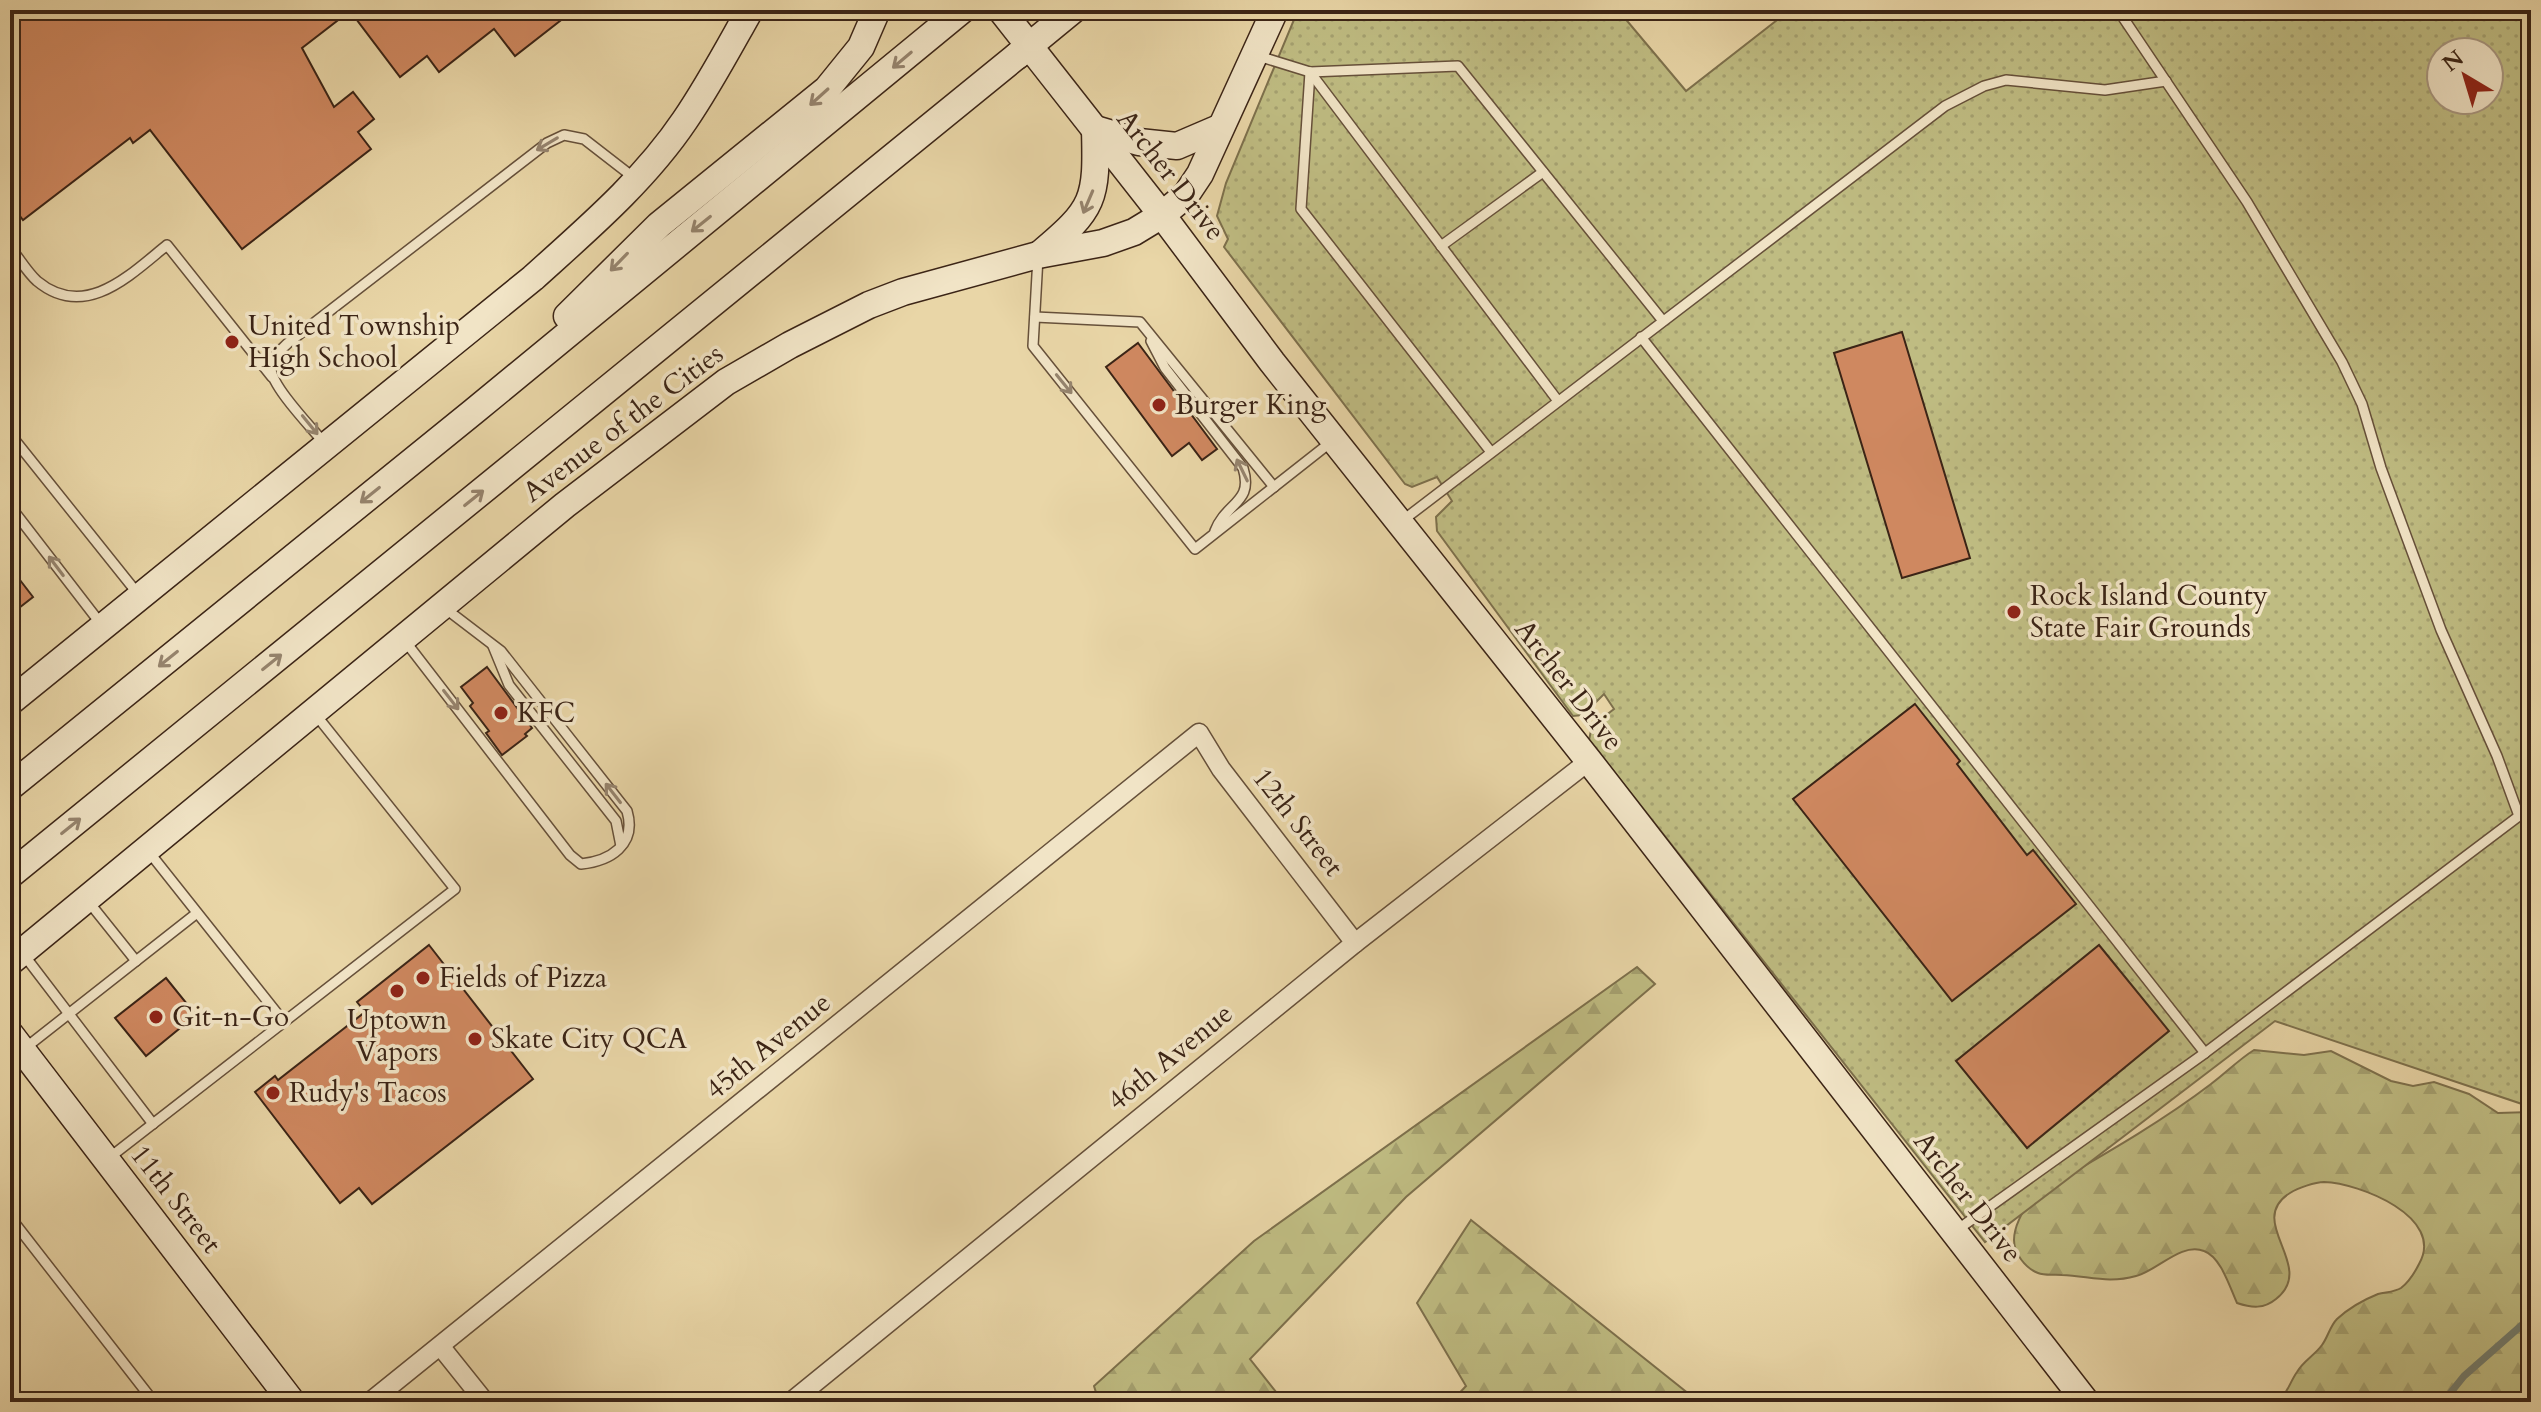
<svg xmlns="http://www.w3.org/2000/svg" width="2541" height="1412" viewBox="0 0 2541 1412" font-family="Cardo,serif">
	<defs>
		<pattern id="forest-firs" width="22" height="20" patternUnits="userSpaceOnUse" patternTransform="scale(2)"><rect width="22" height="20" fill="#bfbc82"/><path d="M5 1l3.5 6h-7zM16 11l3.5 6h-7z" fill="#a5a170"/></pattern>
		<pattern id="park-dots" width="8" height="8" patternUnits="userSpaceOnUse" patternTransform="scale(2)"><rect width="8" height="8" fill="#bfbc82"/><path d="M2 2h.1M6 6h.1" fill="none" stroke="#a5a170" stroke-width="1.8" stroke-linecap="round"/></pattern>
	</defs>
	<rect width="100%" height="100%" fill="#e9d6a7"/>
	<filter id="stains"><feTurbulence type="fractalNoise" baseFrequency=".0025" numOctaves="4"/><feColorMatrix values="0 0 0 0 .2 0 0 0 0 .09 0 0 0 0 .02 0 0 0 .5 -.17"/></filter>
	<radialGradient id="worn" r=".72"><stop offset=".6" stop-color="#630" stop-opacity="0"/><stop offset="1" stop-color="#630" stop-opacity=".3"/></radialGradient>
	<!-- forest -->
	<g fill="url(#forest-firs)" stroke="#7d704c" stroke-width="2">
		<polygon points="1637,967 1655,984 1406,1197 1250,1359 1284,1402 1099,1402 1094,1386 1254,1241"/>
		<path d="M 2254,1050 L 2304,1055 L 2331,1051 L 2391,1081 L 2413,1086 L 2434,1082 L 2469,1094 L 2498,1113 L 2531,1112 L 2531,1402 L 2278,1402 C 2287,1394 2290,1382 2297,1372 C 2303,1361 2315,1355 2322,1345 C 2328,1337 2330,1326 2337,1319 C 2349,1308 2363,1300 2378,1294 C 2386,1292 2395,1292 2401,1288 C 2409,1282 2415,1272 2419,1264 C 2446,1217 2359,1183 2324,1182 C 2315,1182 2298,1188 2290,1193 C 2244,1222 2318,1266 2276,1299 C 2264,1309 2252,1308 2237,1303 C 2230,1288 2221,1257 2204,1251 C 2181,1242 2157,1271 2136,1276 C 2108,1284 2089,1276 2062,1275 C 2055,1274 2045,1276 2038,1273 C 2025,1268 2014,1253 2014,1240 C 2014,1224 2025,1207 2034,1195 C 2094,1160 2156,1126 2211,1084 C 2226,1073 2238,1060 2254,1050 Z"/>
		<polygon points="1471,1220 1699,1402 1451,1402 1466,1386 1417,1303"/>
	</g>
	<!-- park -->
	<path fill="url(#park-dots)" stroke="#7d704c" stroke-width="2" fill-rule="evenodd" d="M 1298,10 L 1618,10 L 1686,91 L 1790,10 L 2531,10 L 2531,1107 L 2275,1021 L 1985,1242 L 1589,740 L 1592,726 L 1614,709 L 1604,694 L 1583,715 L 1573,716 L 1437,531 L 1436,517 L 1452,501 L 1437,477 L 1412,487 L 1405,484 L 1224,247 L 1228,239 L 1217,216 L 1226,183 ZM 2441,52 L 2489,52 L 2489,100 L 2441,100 Z"/>
	<g fill="none" stroke-linecap="round" stroke-linejoin="round">
		<!-- stream -->
		<polyline stroke="#727d6f" stroke-width="7" points="2443,1402 2464,1376 2531,1317"/>
	</g>
	<!-- building -->
	<g fill="#cf8860" stroke="#3b2416" stroke-width="2">
		<polygon points="10,10 574,10 515,56 494,29 439,72 427,56 400,77 350,11 302,48 334,107 353,92 374,119 358,132 371,149 242,249 150,130 133,143 130,138 23,220 10,203"/>
		<polygon points="1902,332 1970,558 1902,578 1834,353"/>
		<polygon points="1138,343 1217,449 1202,460 1189,443 1172,456 1106,367"/>
		<polygon points="10,567 33,597 10,615"/>
		<polygon points="487,667 532,728 525,734 527,736 502,755 486,733 489,731 470,706 473,703 461,687"/>
		<polygon points="1915,704 1960,761 1957,764 2027,855 2033,850 2076,904 1952,1001 1793,799"/>
		<polygon points="429,945 533,1079 372,1204 359,1188 340,1203 255,1092 275,1076 278,1080 365,1012 357,1002"/>
		<polygon points="2099,945 2169,1031 2027,1148 1956,1061"/>
		<polygon points="166,978 196,1015 146,1056 115,1018"/>
	</g>
	<g fill="none" stroke-linecap="round" stroke-linejoin="round">
		<defs>
			<g id="lane">
				<polyline points="2118,10 2247,202 2342,362 2362,404 2381,468 2441,630 2497,756 2519,816"/>
				<polyline points="1255,55 1310,72 1458,66 1663,321"/>
				<polyline points="1310,72 1301,209 1491,452"/>
				<polyline points="1310,72 1558,401"/>
				<polyline points="1441,246 1543,172"/>
				<path d="M 10,247 C 19,258 27,272 37,281 C 85,321 130,275 167,245 L 272,377"/>
				<polyline points="1038,257 1033,346 1195,549 1331,442"/>
				<polyline points="1035,317 1140,322 1274,487"/>
				<polyline points="1641,337 2205,1053"/>
				<path d="M 1151,341 L 1165,368 L 1243,468 C 1254,503 1226,502 1215,531"/>
				<polyline points="10,434 138,594"/>
				<path d="M 324,443 C 312,428 272,387 271,369 C 270,357 280,351 288,343 L 547,143 L 564,135 L 584,139 L 633,177"/>
				<polyline points="10,506 101,624"/>
				<polyline points="1402,521 1945,106 1984,86 2006,80 2105,90 2166,81"/>
				<path d="M 405,641 L 570,855 L 581,864 C 610,861 637,845 627,811 L 501,651 L 446,609"/>
				<polyline points="493,646 509,685 616,821 621,846"/>
				<polyline points="149,852 284,1022"/>
				<polyline points="88,901 136,961"/>
				<polyline points="24,955 153,1124"/>
				<polyline points="24,1049 197,913"/>
				<polyline points="109,1158 455,889 316,715"/>
				<polyline points="10,1217 154,1402"/>
				<polyline points="1957,1230 2205,1053 2519,816 2531,810"/>
			</g>
			<g id="street">
				<polyline points="441,1347 485,1402"/>
				<polyline points="370,1402 1199,733 1221,769 1355,943"/>
				<polyline points="791,1402 1355,943 1589,761"/>
			</g>
			<g id="secondary">
				<polyline points="1001,10 1162,215 1272,362 1589,761 2086,1402"/>
				<polyline points="1017,56 1073,10"/>
				<path d="M 1040,254 C 1095,208 1097,200 1095,129 L 1139,142 L 1177,146 L 1219,128"/>
				<polyline points="567,316 659,225 827,89 861,47 877,10"/>
				<path d="M 10,702 L 533,278 C 586,230 644,181 685,120 C 709,85 729,47 750,10"/>
				<polyline points="10,787 473,412 962,10"/>
				<polyline points="10,875 1029,46"/>
				<polyline points="10,962 565,505 726,382 790,345 869,305 903,292 1038,255 1103,243 1134,232 1162,215 1186,195 1200,174 1275,10"/>
				<polyline points="10,1034 292,1402"/>
			</g>
		</defs>
		<!-- lane casing -->
		<use href="#lane" stroke="#66503a" stroke-width="12"/>
		<!-- street casing -->
		<use href="#street" stroke="#66503a" stroke-width="21"/>
		<!-- secondary casing -->
		<use href="#secondary" stroke="#3b2416" stroke-width="29"/>
		<!-- lane -->
		<use href="#lane" stroke="#f1e4c6" stroke-width="9"/>
		<!-- street -->
		<use href="#street" stroke="#f1e4c6" stroke-width="18"/>
		<!-- secondary -->
		<use href="#secondary" stroke="#f1e4c6" stroke-width="26"/>
	</g>
	<!-- one-way arrows -->
	<defs><path id="oneway-shaft" d="M-6 0H5M1.5-3L5.5 0L1.5 3" fill="none" stroke-width="1.6" stroke-linecap="round" stroke-linejoin="round" transform="scale(2)"/></defs>
	<g stroke="#96846e">
		<use href="#oneway-shaft" transform="translate(902 60) rotate(140)"/>
		<use href="#oneway-shaft" transform="translate(819 97) rotate(138)"/>
		<use href="#oneway-shaft" transform="translate(547 144) rotate(149)"/>
		<use href="#oneway-shaft" transform="translate(1088 202) rotate(113)"/>
		<use href="#oneway-shaft" transform="translate(701 224) rotate(141)"/>
		<use href="#oneway-shaft" transform="translate(619 262) rotate(134)"/>
		<use href="#oneway-shaft" transform="translate(1064 384) rotate(51)"/>
		<use href="#oneway-shaft" transform="translate(310 425) rotate(51)"/>
		<use href="#oneway-shaft" transform="translate(1242 470) rotate(-116)"/>
		<use href="#oneway-shaft" transform="translate(370 495) rotate(141)"/>
		<use href="#oneway-shaft" transform="translate(474 498) rotate(-39)"/>
		<use href="#oneway-shaft" transform="translate(56 566) rotate(-127)"/>
		<use href="#oneway-shaft" transform="translate(168 659) rotate(141)"/>
		<use href="#oneway-shaft" transform="translate(272 662) rotate(-39)"/>
		<use href="#oneway-shaft" transform="translate(451 700) rotate(52)"/>
		<use href="#oneway-shaft" transform="translate(613 793) rotate(-128)"/>
		<use href="#oneway-shaft" transform="translate(71 826) rotate(-39)"/>
	</g>
	<!-- markers -->
	<g fill="#8f2418" stroke="#f1e4c6" stroke-width="3">
		<circle cx="232" cy="342" r="8"/>
		<circle cx="1159" cy="405" r="8"/>
		<circle cx="2014" cy="612" r="8"/>
		<circle cx="501" cy="713" r="8"/>
		<circle cx="423" cy="978" r="8"/>
		<circle cx="397" cy="991" r="8"/>
		<circle cx="156" cy="1017" r="8"/>
		<circle cx="475" cy="1039" r="8"/>
		<circle cx="273" cy="1093" r="8"/>
	</g>
	<g text-anchor="middle" dominant-baseline="central" stroke-width="7" stroke-linejoin="round" paint-order="stroke">
		<!-- street labels -->
		<g font-size="28" fill="#3b2416" stroke="#f1e4c6">
			<text transform="translate(1171 175) rotate(52)">Archer Drive</text>
			<text transform="translate(623 423) rotate(-37)">Avenue of the Cities</text>
			<text transform="translate(1569 685) rotate(52)">Archer Drive</text>
			<text transform="translate(1298 822) rotate(52)">12th Street</text>
			<text transform="translate(768 1046) rotate(-39)">45th Avenue</text>
			<text transform="translate(1170 1057) rotate(-39)">46th Avenue</text>
			<text transform="translate(1968 1197) rotate(52)">Archer Drive</text>
			<text transform="translate(176 1199) rotate(52)">11th Street</text>
		</g>
		<!-- poi labels -->
		<g font-size="28" fill="#3b2416" stroke="#f1e4c6" text-anchor="start">
			<text x="248" y="326">United Township<tspan x="248" dy="32">High School</tspan></text>
			<text x="1175" y="405">Burger King</text>
			<text x="2030" y="596">Rock Island County<tspan x="2030" dy="32">State Fair Grounds</tspan></text>
			<text x="517" y="713">KFC</text>
			<text x="439" y="978">Fields of Pizza</text>
			<text x="172" y="1017">Git-n-Go</text>
			<text x="397" y="1020" text-anchor="middle">Uptown<tspan x="397" dy="32">Vapors</tspan></text>
			<text x="491" y="1039">Skate City QCA</text>
			<text x="289" y="1093">Rudy's Tacos</text>
		</g>
	</g>
	<!-- margin -->
	<rect width="2541" height="1412" fill="none" stroke="#e9d6a7" stroke-width="40"/>
	<rect x="12" y="12" width="2517" height="1388" fill="none" stroke="#3b2416" stroke-width="4"/>
	<rect x="20" y="20" width="2501" height="1372" fill="none" stroke="#3b2416" stroke-width="2"/>
	<!-- north arrow -->
	<g transform="translate(2465 76) rotate(322)"><circle r="38" fill="#f1e4c6" stroke="#a89780" stroke-width="2"/>
	<path d="M0-6L14 30L0 20L-14 30Z" fill="#8f2418"/>
	<text y="-12" font-size="22" font-weight="bold" text-anchor="middle" fill="#3b2416">N</text>
	</g>
	<rect width="100%" height="100%" filter="url(#stains)"/>
	<rect width="100%" height="100%" fill="url(#worn)"/>
</svg>
